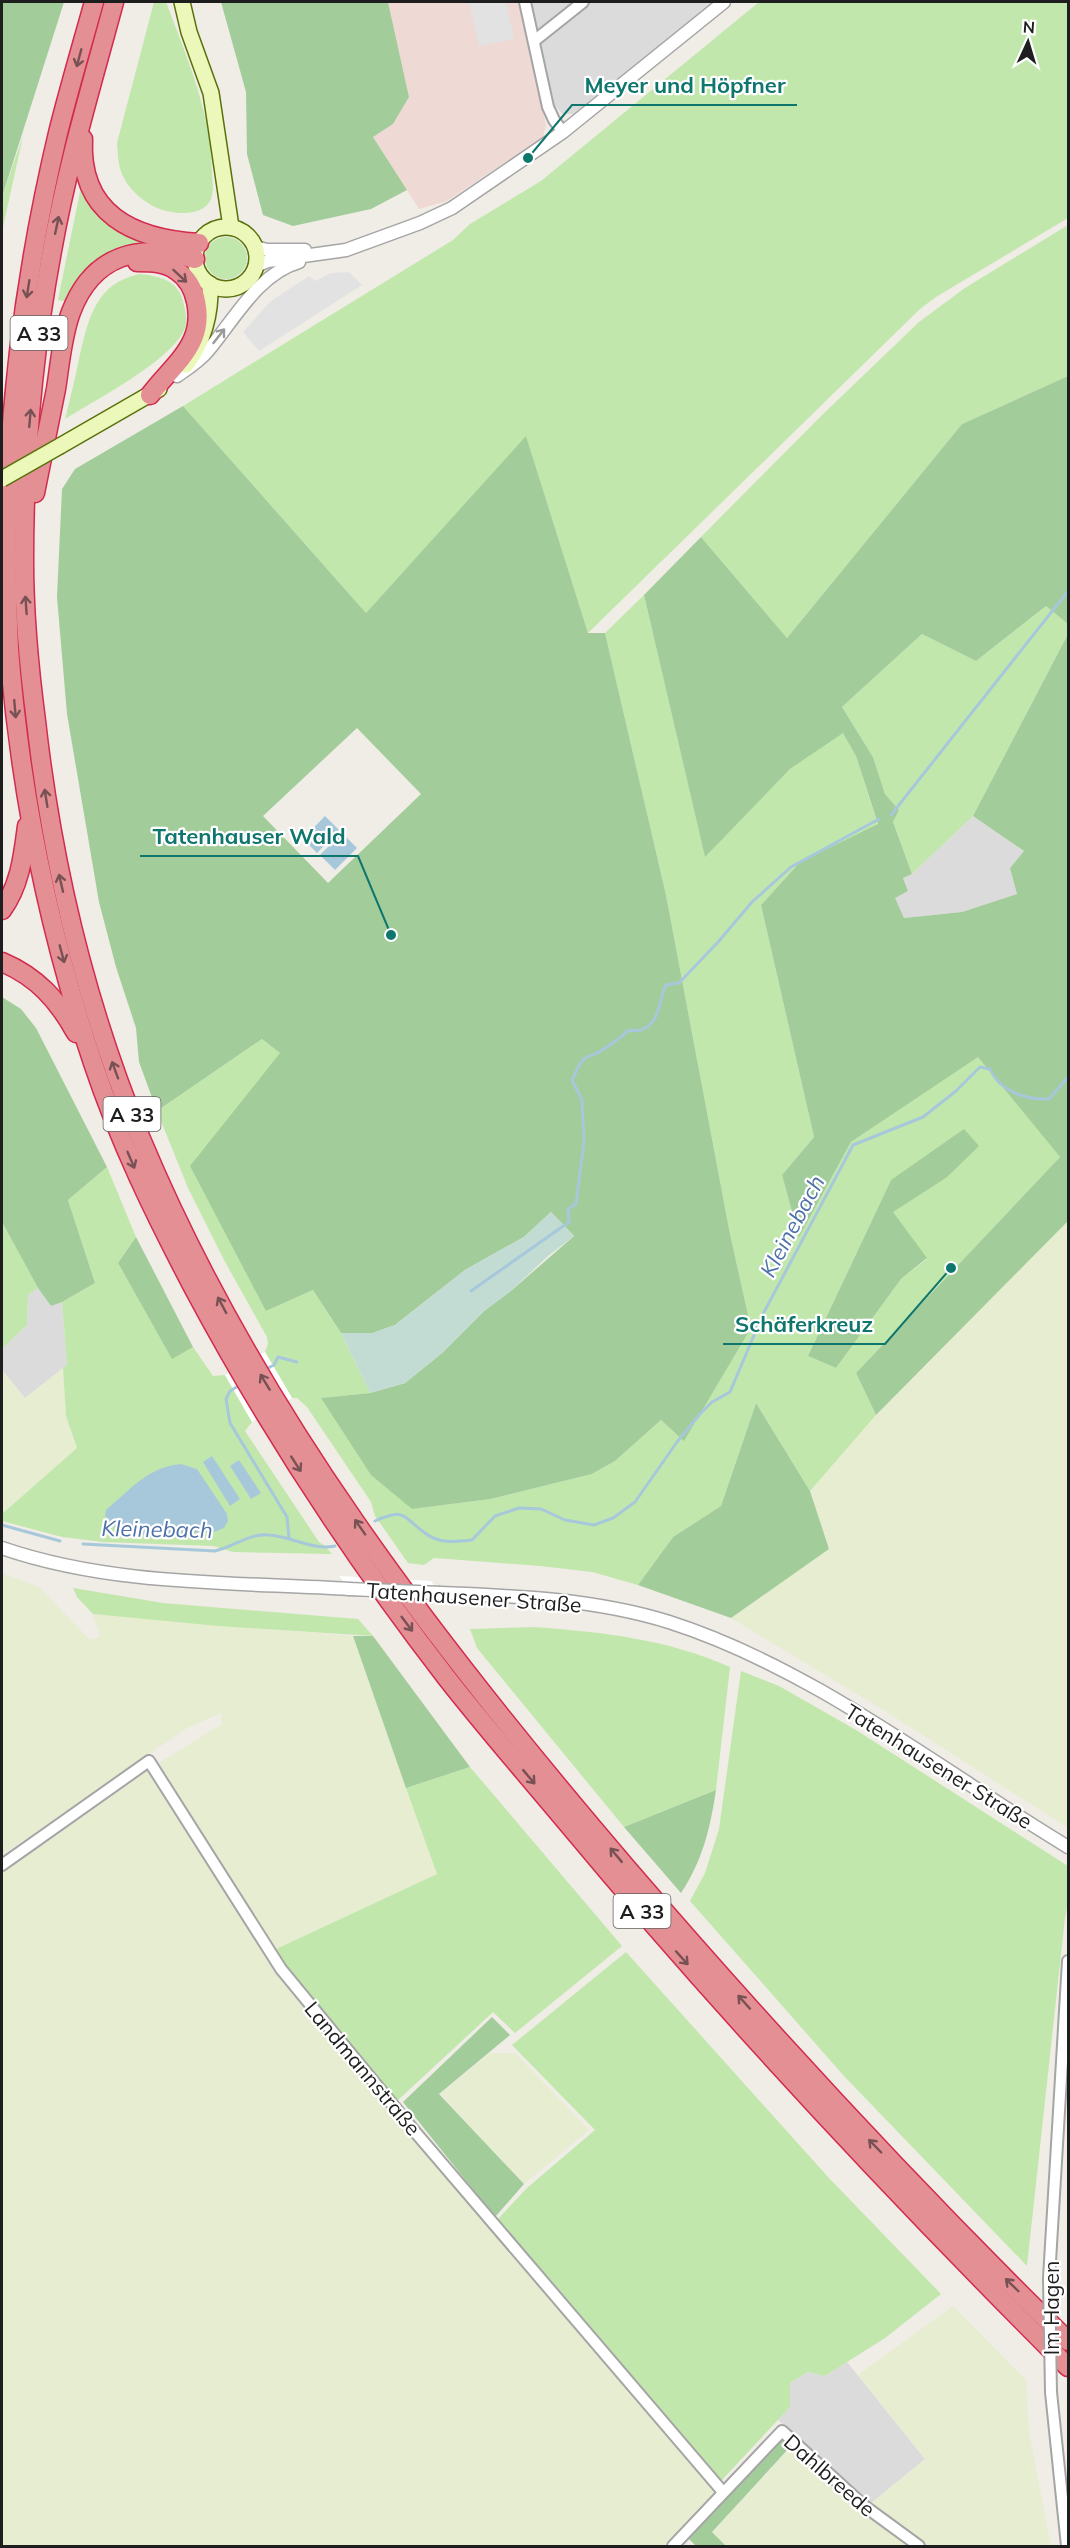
<svg xmlns="http://www.w3.org/2000/svg" width="1070" height="2548" viewBox="0 0 1070 2548" font-family="Mulish,sans-serif">
	<rect width="100%" height="100%" fill="#efede5"/>
	<!-- residential -->
	<g fill="#dcdbdb">
		<polygon points="531,2 712,2 574,114 562,114 554,104"/>
		<polygon points="973,816 1024,851 1010,868 1017,894 962,912 904,918 894,898 908,891 903,878 912,874"/>
		<polygon points="38,1288 51,1306 62,1302 67,1365 25,1398 2,1370 2,1349 27,1325 28,1295"/>
		<polygon points="847,2362 925,2459 869,2505 778,2420 790,2407 790,2383 808,2372 825,2376"/>
	</g>
	<!-- commercial -->
	<polygon fill="#efd9d4" points="388,2 519,2 546,125 543,137 447,201 419,209 373,137 393,124 409,97"/>
	<!-- farmland -->
	<g fill="#e7edd1">
		<polygon points="1068,1221 1068,1828 890,1714 731,1618 829,1549 810,1491 876,1415"/>
		<polygon points="63,1368 66,1416 77,1448 2,1514 2,1370 25,1398"/>
		<polygon points="2,1573 39,1587 90,1640 100,1637 93,1614 353,1636 437,1874 274,1950 159,1763 222,1724 221,1713 187,1728 2,1855"/>
		<polygon points="149,1770 272,1969 717,2491 667,2546 2,2546 2,1871 11,1867"/>
		<polygon points="490,2053 515,2053 589,2130 524,2184 440,2094"/>
		<polygon points="953,2306 1026,2380 1029,2432 1051,2546 927,2546 911,2532 869,2505 925,2459 858,2375"/>
		<polygon points="792,2446 861,2509 913,2546 726,2546 712,2532"/>
	</g>
	<!-- grass -->
	<g fill="#c2e7ac" fill-rule="evenodd">
		<path d="M 154,2 L 166,2 C 187,58 211,112 212,173 C 212,180 214,188 212,195 C 208,219 169,215 153,206 C 142,200 130,190 124,178 C 118,168 118,154 117,143 Z"/>
		<polygon points="759,2 1068,2 1068,218 936,297 920,309 588,633 526,437 366,613 183,406 453,240 470,224 541,181"/>
		<polygon points="23,136 3,227 2,235 2,197"/>
		<path d="M 81,187 C 94,222 121,238 157,244 L 88,269 L 77,279 L 64,301 L 58,300 Z"/>
		<polygon points="1068,225 1068,376 962,424 787,638 701,537 819,418 919,322 965,288"/>
		<circle cx="226" cy="258" r="21"/>
		<path d="M 140,274 C 159,276 178,280 183,301 C 185,309 188,320 185,328 C 173,360 95,400 65,419 C 70,399 75,379 79,359 C 88,320 95,283 140,274 Z"/>
		<path d="M 644,595 L 705,856 L 790,769 L 843,732 L 856,756 L 878,825 L 800,862 L 761,905 L 814,1137 L 782,1175 L 799,1236 L 851,1142 L 978,1056 L 1060,1157 L 856,1373 L 876,1415 L 810,1491 L 756,1403 L 721,1506 L 673,1537 L 638,1585 L 592,1572 L 540,1566 L 434,1558 L 424,1565 L 408,1563 L 375,1516 L 371,1502 L 307,1407 L 297,1398 L 292,1398 L 265,1352 L 268,1344 L 267,1337 L 224,1260 L 188,1188 L 157,1111 L 262,1039 L 280,1053 L 266,1311 L 313,1290 L 341,1333 L 370,1393 L 322,1398 L 412,1509 L 491,1499 L 592,1474 L 615,1461 L 661,1420 L 684,1440 L 751,1328 L 730,1234 L 666,895 L 605,633 ZM 946,1178 L 892,1212 L 927,1259 L 901,1279 L 836,1368 L 808,1356 L 891,1180 Z"/>
		<polygon points="1046,606 1068,624 1068,634 973,816 912,874 893,822 899,810 885,794 873,757 842,707 922,634 976,661"/>
		<polygon points="107,1167 136,1237 118,1263 172,1358 193,1347 213,1376 225,1375 252,1422 245,1431 319,1542 324,1545 332,1554 233,1552 213,1546 103,1542 62,1537 2,1521 2,1514 77,1448 66,1416 63,1368 67,1365 62,1302 95,1283 68,1200"/>
		<polygon points="2,1222 38,1288 28,1295 27,1325 2,1349"/>
		<polygon points="73,1588 163,1603 358,1619 373,1636 218,1626 93,1614 77,1597"/>
		<path d="M 534,1627 C 602,1632 667,1639 730,1667 L 716,1790 L 624,1827 L 477,1648 L 470,1629 Z"/>
		<polygon points="741,1671 779,1686 856,1730 1068,1866 1068,1904 1065,1918 1027,2266 844,2076 690,1901 705,1873 719,1829"/>
		<polygon points="470,1767 622,1946 515,2033 493,2012 396,2102 285,1967 274,1950 437,1874 406,1788"/>
		<polygon points="626,1952 828,2177 941,2294 885,2338 825,2376 808,2372 790,2383 790,2407 721,2481 497,2220 527,2188 595,2130 512,2045"/>
	</g>
	<!-- forest -->
	<g fill="#a3cc9b" fill-rule="evenodd">
		<polygon points="2,2 64,2 2,197"/>
		<polygon points="221,2 388,2 409,97 393,124 373,137 407,190 371,209 293,226 263,215 247,154 246,92"/>
		<polygon points="1068,376 1068,624 1046,606 976,661 922,634 842,707 873,757 885,794 899,810 893,822 912,874 903,878 908,891 895,898 904,918 962,912 1017,894 1010,868 1024,851 973,816 1068,634 1068,1221 876,1415 856,1373 1060,1157 978,1057 851,1142 799,1237 782,1175 814,1137 761,905 800,862 878,824 856,756 843,733 790,769 705,857 644,595 701,537 787,638 962,424"/>
		<path d="M 183,406 L 366,613 L 526,436 L 588,633 L 605,633 L 666,895 L 730,1234 L 751,1328 L 684,1441 L 661,1420 L 615,1461 L 592,1474 L 491,1499 L 412,1509 L 371,1475 L 321,1398 L 370,1393 L 405,1383 L 442,1353 L 484,1311 L 512,1290 L 574,1236 L 551,1212 L 524,1237 L 465,1270 L 395,1325 L 373,1333 L 341,1333 L 313,1290 L 266,1311 L 190,1166 L 280,1053 L 262,1039 L 157,1111 L 139,1062 L 136,1028 L 116,967 L 99,902 L 67,714 L 57,597 L 62,489 L 75,469 ZM 357,728 L 421,794 L 328,883 L 263,816 Z"/>
		<polygon points="2,997 21,1009 36,1028 107,1167 68,1200 95,1283 62,1302 51,1306 38,1288 2,1222"/>
		<polygon points="964,1129 979,1146 946,1178 893,1212 927,1258 901,1279 836,1368 808,1356 891,1180"/>
		<polygon points="136,1237 193,1347 172,1359 118,1263"/>
		<polygon points="756,1403 810,1491 829,1549 731,1618 638,1585 673,1537 721,1506"/>
		<polygon points="353,1636 373,1636 470,1767 406,1788"/>
		<path d="M 716,1790 C 710,1829 703,1859 681,1893 L 624,1827 Z"/>
		<polygon points="492,2017 510,2035 439,2094 524,2184 495,2217 403,2102"/>
		<polygon points="782,2440 791,2446 712,2532 726,2546 696,2546 688,2538"/>
	</g>
	<!-- wetland -->
	<polygon fill="#c2dcd3" points="551,1212 574,1236 548,1256 512,1290 484,1311 442,1353 405,1383 370,1393 341,1333 373,1333 395,1325 465,1270 524,1237"/>
	<!-- parking -->
	<g fill="#e2e2e2">
		<polygon points="469,2 506,2 514,39 479,46"/>
		<polygon points="349,272 362,285 259,351 243,332 271,301 309,276 315,281 331,273"/>
	</g>
	<!-- water -->
	<g fill="#a7c8db">
		<polygon points="325,816 339,830 317,853 303,839"/>
		<polygon points="342,833 357,848 335,870 320,855"/>
		<polygon points="212,1456 240,1499 230,1506 203,1462"/>
		<polygon points="239,1460 261,1493 251,1499 230,1466"/>
		<path d="M 181,1464 L 197,1469 L 227,1514 L 228,1521 L 224,1528 L 214,1532 L 127,1535 L 120,1533 L 105,1516 L 106,1510 C 131,1489 148,1467 181,1464 Z"/>
	</g>
	<!-- pier -->
	<g fill="#fff">
		<polygon points="265,1352 292,1398 252,1422 225,1375"/>
		<polygon points="339,1576 431,1581 446,1602 356,1597"/>
	</g>
	<g fill="none" stroke-linecap="round" stroke-linejoin="round">
		<!-- stream -->
		<g stroke="#a7c8db" stroke-width="3">
			<polyline points="891,815 1068,591"/>
			<path d="M 471,1291 L 569,1222 L 568,1209 L 576,1204 L 584,1142 L 582,1100 L 572,1080 C 576,1073 578,1064 584,1059 C 588,1056 593,1055 597,1053 C 603,1050 624,1036 627,1031 C 632,1030 636,1031 641,1030 C 661,1023 658,1000 666,985 L 679,983 L 719,941 L 752,902 L 791,867 L 879,819"/>
			<polyline points="266,1369 274,1365 278,1357 297,1362"/>
			<polyline points="240,1385 230,1391 226,1399 230,1423 287,1517 289,1538"/>
			<path d="M 375,1521 C 407,1507 402,1517 425,1533 C 439,1544 455,1542 472,1540 L 495,1516 L 519,1508 L 541,1509 L 565,1520 L 594,1525 L 613,1518 L 635,1502 L 677,1442 L 700,1414 L 712,1402 L 730,1392 L 763,1314 L 853,1145 L 923,1117 L 956,1091 L 980,1067 L 990,1069 C 999,1091 1026,1100 1049,1099 L 1068,1077"/>
			<polyline points="2,1525 60,1541"/>
			<path d="M 83,1544 L 215,1551 C 234,1547 249,1533 269,1535 C 291,1536 313,1551 335,1546"/>
		</g>
		<defs>
			<g id="minor">
				<polyline points="525,2 548,107 554,120 563,132"/>
				<polyline points="534,41 583,2"/>
				<polyline points="2,1865 149,1761 281,1969 416,2133 723,2492"/>
				<polyline points="1049,2278 1068,1961"/>
				<polyline points="1051,2392 1067,2546"/>
				<polyline points="673,2546 782,2431 863,2505 919,2546"/>
			</g>
			<g id="tertiary">
				<polyline points="255,247 267,250 305,250"/>
				<polyline points="256,266 268,261 346,250 420,223 452,208 563,132 724,2"/>
				<path d="M 177,376 C 187,369 198,362 206,353 C 233,322 257,274 299,262"/>
				<path d="M 2,1548 C 112,1586 234,1582 349,1589"/>
				<path d="M 440,1593 C 517,1596 595,1599 669,1622 C 813,1668 940,1770 1068,1847"/>
			</g>
			<g id="secondary">
				<polyline points="182,2 189,32 211,93 231,227"/>
				<circle cx="226" cy="258" r="31"/>
				<path d="M 186,365 C 204,341 211,315 210,284"/>
				<polyline points="60,446 159,389"/>
			</g>
			<g id="motorway">
				<path d="M 94,2 C 82,45 69,89 58,133 C 18,301 0,477 9,649 C 20,790 48,929 93,1063 C 119,1141 155,1215 193,1287 C 266,1424 351,1554 446,1677 C 485,1727 527,1775 568,1824 C 726,2014 894,2193 1068,2367"/>
				<path d="M 114,2 C 92,84 67,166 52,251 C 33,352 24,456 24,560 C 24,613 29,668 36,721 C 52,864 86,1006 141,1139 C 254,1410 437,1646 626,1867 C 767,2031 914,2190 1068,2341"/>
				<path d="M 83,139 C 79,214 133,239 199,243"/>
				<path d="M 137,262 C 150,262 166,262 177,271 C 198,285 202,318 193,339 C 184,360 163,377 150,395"/>
				<path d="M 35,493 C 42,459 49,424 56,389 C 60,364 62,336 71,312 C 93,254 139,243 195,259"/>
				<path d="M 2,910 C 20,885 23,857 27,826"/>
				<path d="M 2,962 C 37,977 58,1000 76,1033"/>
			</g>
		</defs>
		<!-- minor casing -->
		<use href="#minor" stroke="#a5a5a5" stroke-width="14"/>
		<!-- tertiary casing -->
		<use href="#tertiary" stroke="#a5a5a5" stroke-width="15"/>
		<!-- secondary casing -->
		<use href="#secondary" stroke="#597109" stroke-width="18"/>
		<!-- motorway casing -->
		<use href="#motorway" stroke="#d32b4f" stroke-width="21"/>
		<!-- minor -->
		<use href="#minor" stroke="#fff" stroke-width="10"/>
		<!-- tertiary -->
		<use href="#tertiary" stroke="#fff" stroke-width="12"/>
		<!-- secondary -->
		<use href="#secondary" stroke="#ecf7ba" stroke-width="15"/>
		<!-- motorway -->
		<use href="#motorway" stroke="#e38f94" stroke-width="18"/>
		<defs>
			<polyline id="minor-bridge" points="1049,2278 1051,2392"/>
			<polyline id="tertiary-bridge" points="349,1589 440,1593"/>
			<polyline id="secondary-bridge" points="2,479 60,446"/>
		</defs>
		<!-- minor-bridge casing -->
		<use href="#minor-bridge" stroke="#a5a5a5" stroke-width="14" stroke-linecap="butt"/>
		<!-- tertiary-bridge casing -->
		<use href="#tertiary-bridge" stroke="#a5a5a5" stroke-width="15" stroke-linecap="butt"/>
		<!-- secondary-bridge casing -->
		<use href="#secondary-bridge" stroke="#597109" stroke-width="18" stroke-linecap="butt"/>
		<!-- minor-bridge -->
		<use href="#minor-bridge" stroke="#fff" stroke-width="10"/>
		<!-- tertiary-bridge -->
		<use href="#tertiary-bridge" stroke="#fff" stroke-width="12"/>
		<!-- secondary-bridge -->
		<use href="#secondary-bridge" stroke="#ecf7ba" stroke-width="15"/>
	</g>
	<!-- one-way arrows -->
	<defs><path id="oneway-shaft" d="M-6 0H5M1.5-3L5.5 0L1.5 3" fill="none" stroke-width="1.6" stroke-linecap="round" stroke-linejoin="round" transform="scale(1.5)"/></defs>
	<g stroke="#775153">
		<use href="#oneway-shaft" transform="translate(79 58) rotate(105)"/>
		<use href="#oneway-shaft" transform="translate(57 225) rotate(-78)"/>
		<use href="#oneway-shaft" transform="translate(180 276) rotate(43)"/>
		<use href="#oneway-shaft" transform="translate(28 289) rotate(99)"/>
		<use href="#oneway-shaft" transform="translate(30 418) rotate(-85)"/>
		<use href="#oneway-shaft" transform="translate(26 605) rotate(-94)"/>
		<use href="#oneway-shaft" transform="translate(15 709) rotate(85)"/>
		<use href="#oneway-shaft" transform="translate(46 798) rotate(-99)"/>
		<use href="#oneway-shaft" transform="translate(61 883) rotate(-103)"/>
		<use href="#oneway-shaft" transform="translate(62 954) rotate(75)"/>
		<use href="#oneway-shaft" transform="translate(115 1070) rotate(-110)"/>
		<use href="#oneway-shaft" transform="translate(131 1160) rotate(67)"/>
		<use href="#oneway-shaft" transform="translate(222 1305) rotate(-118)"/>
		<use href="#oneway-shaft" transform="translate(265 1382) rotate(-121)"/>
		<use href="#oneway-shaft" transform="translate(296 1464) rotate(57)"/>
		<use href="#oneway-shaft" transform="translate(360 1527) rotate(-125)"/>
		<use href="#oneway-shaft" transform="translate(407 1624) rotate(53)"/>
		<use href="#oneway-shaft" transform="translate(529 1777) rotate(50)"/>
		<use href="#oneway-shaft" transform="translate(616 1855) rotate(-130)"/>
		<use href="#oneway-shaft" transform="translate(682 1958) rotate(48)"/>
		<use href="#oneway-shaft" transform="translate(744 2002) rotate(-132)"/>
		<use href="#oneway-shaft" transform="translate(875 2146) rotate(-134)"/>
		<use href="#oneway-shaft" transform="translate(1012 2285) rotate(-136)"/>
	</g>
	<use stroke="#9a9a9a" href="#oneway-shaft" transform="translate(219 336) rotate(-52)"/>
	<g text-anchor="middle" dominant-baseline="central" stroke-width="4.5" stroke-linejoin="round" paint-order="stroke">
		<!-- shield labels -->
		<g fill="#fff" stroke="#626262" stroke-width="1.5">
			<rect x="10.5" y="316" width="57" height="34" rx="4.5"/>
			<rect x="103.5" y="1097" width="57" height="34" rx="4.5"/>
			<rect x="613.5" y="1894" width="57" height="34" rx="4.5"/>
		</g>
		<g font-size="20" font-weight="bold" fill="#1e1e1e">
			<text x="39" y="333">A 33</text>
			<text x="132" y="1114">A 33</text>
			<text x="642" y="1911">A 33</text>
		</g>
		<!-- street labels -->
		<g font-size="21" fill="#1e1e1e" stroke="#fff">
			<text transform="translate(474 1597) rotate(4)">Tatenhausener Straße</text>
			<text transform="translate(939 1766) rotate(32)">Tatenhausener Straße</text>
			<text transform="translate(363 2068) rotate(50)">Landmannstraße</text>
			<text transform="translate(1051 2308) rotate(-90)">Im Hagen</text>
			<text transform="translate(830 2475) rotate(41)">Dahlbreede</text>
		</g>
		<!-- water labels -->
		<g font-size="22" font-style="italic" fill="#4e71aa" stroke="#fff">
			<text transform="translate(792 1226) rotate(-62)">Kleinebach</text>
			<text transform="translate(157 1529) rotate(1)">Kleinebach</text>
		</g>
	</g>
	<!-- callouts -->
	<path fill="none" stroke="#0f766e" stroke-width="2" d="M528 158L572 105H797M391 935L358 856H140M951 1268L885 1344H723"/>
	<g fill="#0f766e" stroke="#fff" stroke-width="2">
		<circle cx="528" cy="158" r="6"/>
		<circle cx="391" cy="935" r="6"/>
		<circle cx="951" cy="1268" r="6"/>
	</g>
	<g font-size="22" text-anchor="middle" font-weight="bold" fill="#0f766e" stroke="#fff" stroke-width="4.5" stroke-linejoin="round" paint-order="stroke">
		<text x="685" y="93">Meyer und Höpfner</text>
		<text x="249" y="844">Tatenhauser Wald</text>
		<text x="804" y="1332">Schäferkreuz</text>
	</g>
	<!-- border -->
	<rect width="1070" height="2548" fill="none" stroke="#1e1e1e" stroke-width="6"/>
	<!-- north arrow -->
	<g transform="translate(1028 42) rotate(4)" stroke="#ffffff" stroke-width="4.5" paint-order="stroke">
	<path d="M0-4.5L10 22L0 15L-10 22Z" fill="#1e1e1e"/>
	<text y="-9" font-size="16" font-weight="bold" text-anchor="middle" fill="#1e1e1e">N</text>
	</g>
</svg>
